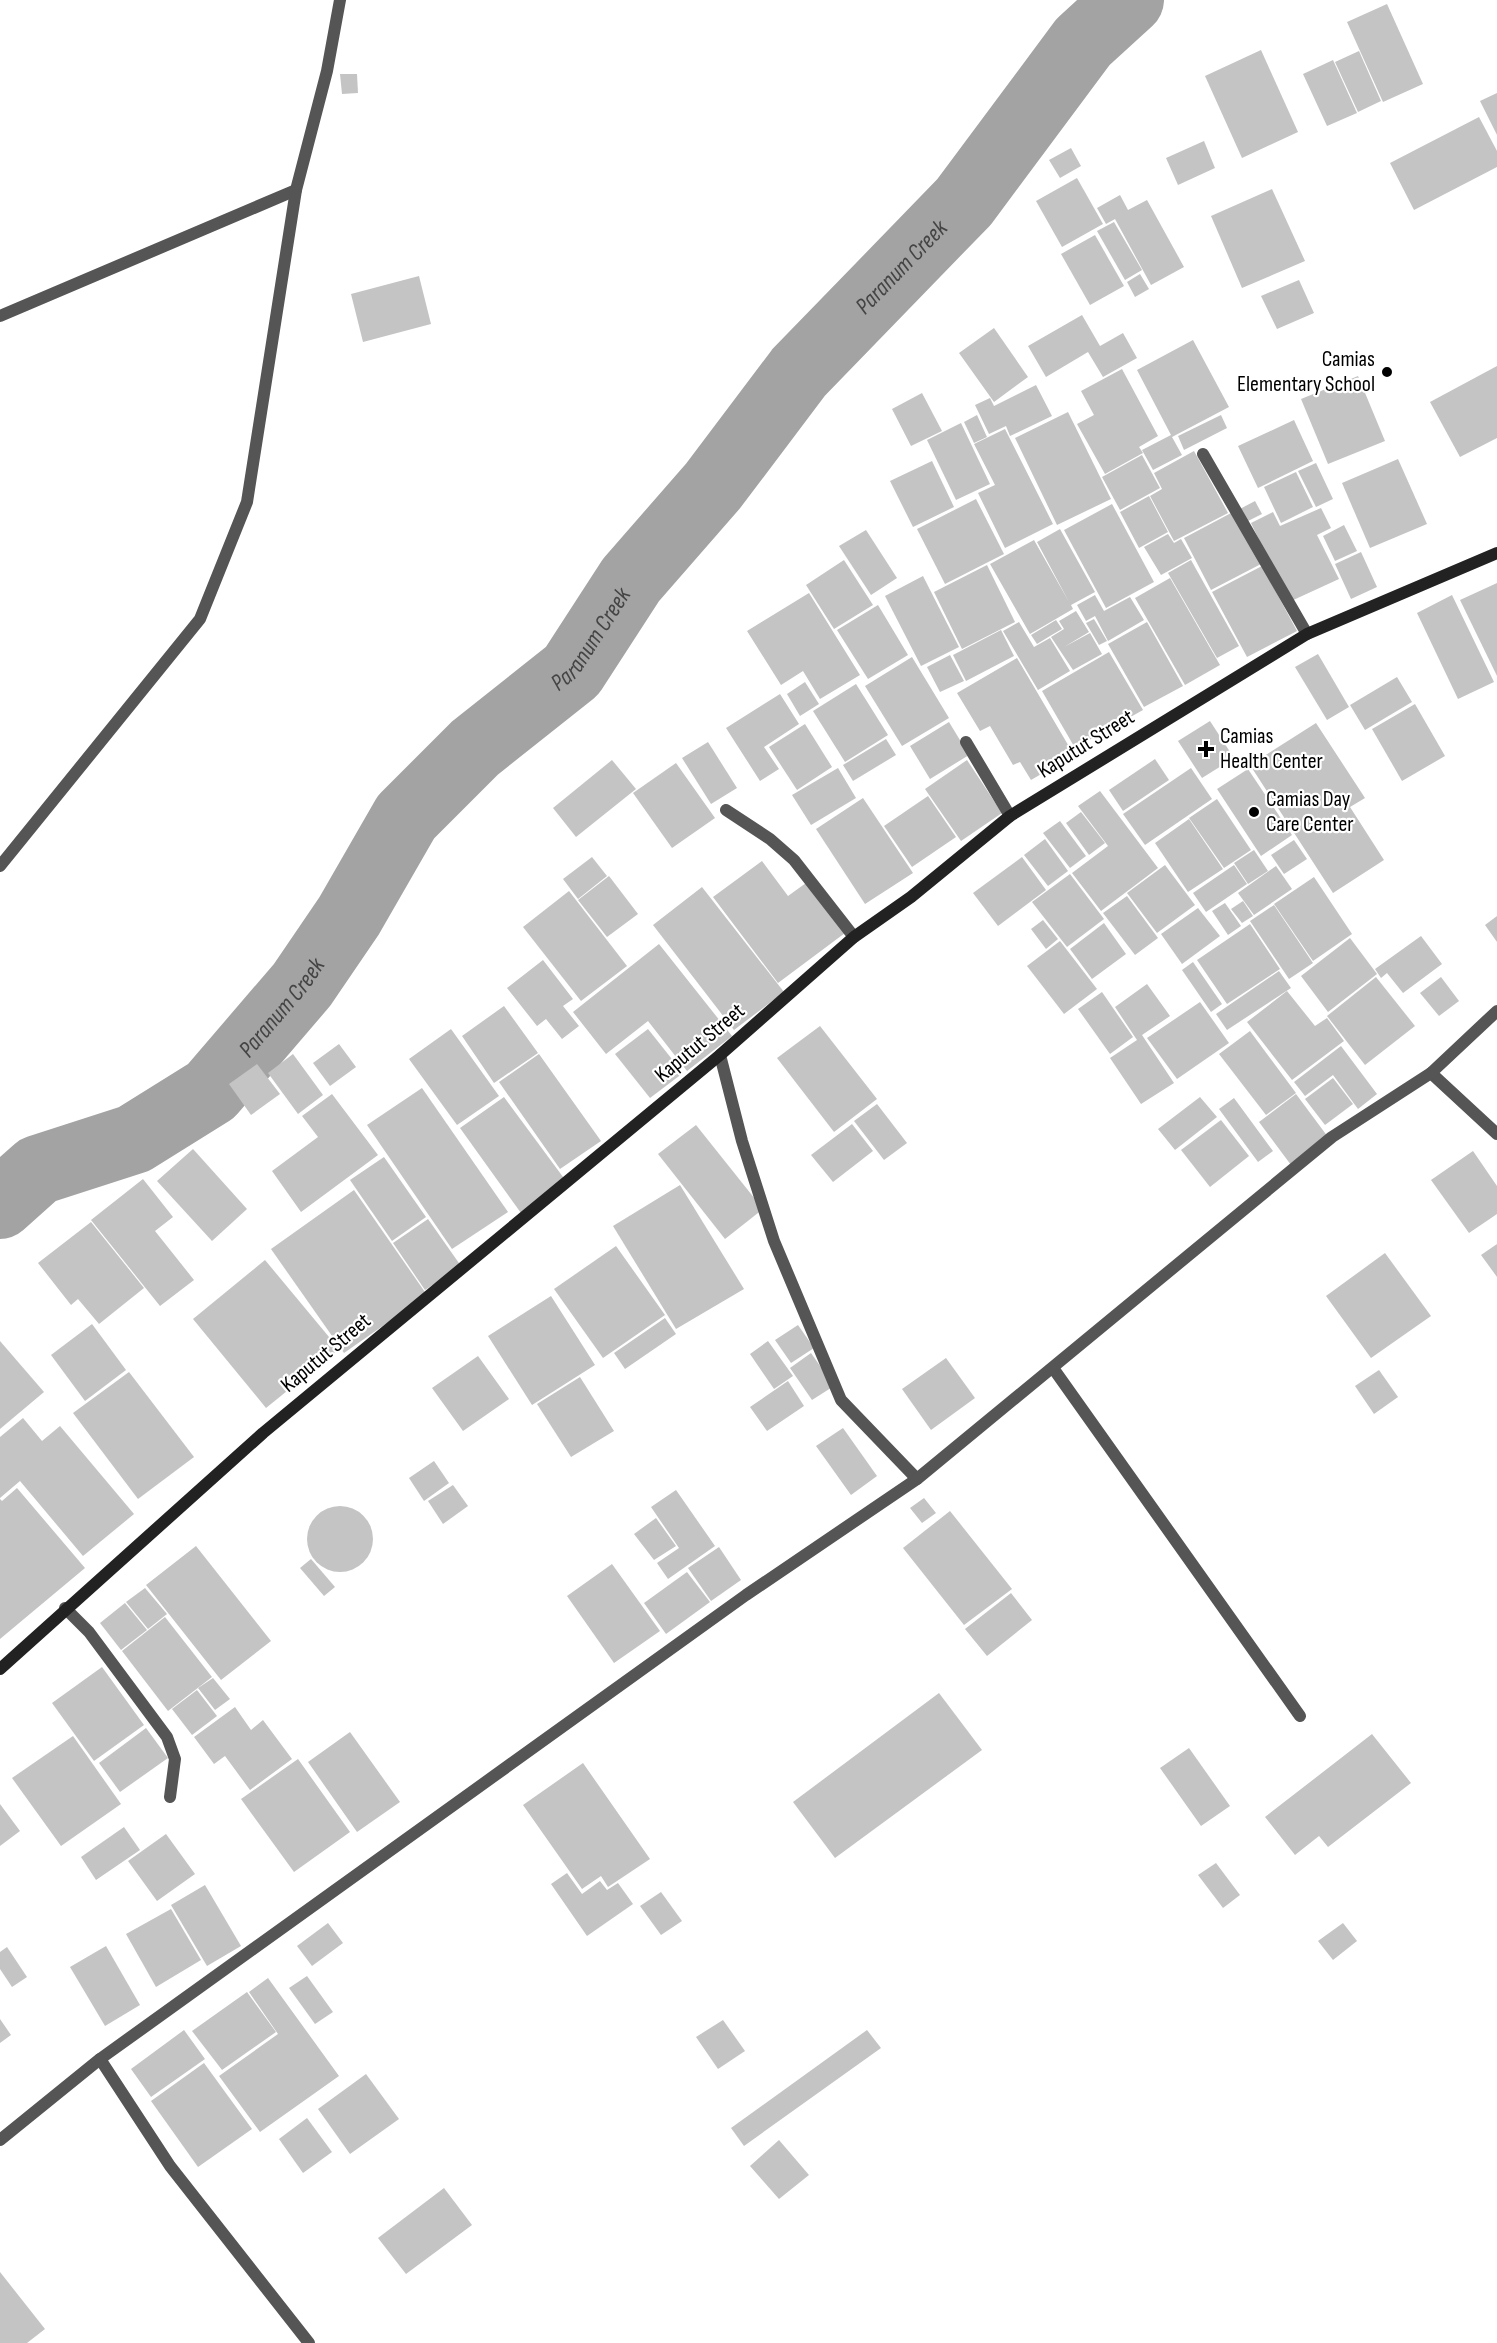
<svg xmlns="http://www.w3.org/2000/svg" width="1497" height="2343" viewBox="0 0 1497 2343" font-family="'Sofia Sans Condensed',sans-serif">
	<rect width="100%" height="100%" fill="#fff"/>
	<g fill="none" stroke-linecap="round" stroke-linejoin="round">
		<!-- river -->
		<path stroke="#a3a3a3" stroke-width="70" id="s1" d="M 0,1204 L 38,1170 L 134,1139 L 211,1091 L 302,985 L 349,916 L 406,817 L 475,748 L 572,671 L 631,580 L 713,486 L 799,372 L 964,202 L 1083,42 L 1129,0"/>
	</g>
	<!-- building -->
	<g fill="#c4c4c4">
		<polygon points="1387,4 1423,84 1383,102 1347,22"/>
		<polygon points="1261,50 1298,132 1242,158 1205,76"/>
		<polygon points="1359,51 1381,101 1358,112 1335,62"/>
		<polygon points="1333,60 1357,113 1327,126 1303,74"/>
		<polygon points="340,74 357,74 358,93 342,94"/>
		<polygon points="1497,93 1497,135 1480,101"/>
		<polygon points="1479,117 1497,151 1497,167 1414,210 1390,163"/>
		<polygon points="1204,141 1215,168 1178,185 1166,158"/>
		<polygon points="1071,148 1081,166 1060,178 1049,160"/>
		<polygon points="1077,178 1103,224 1062,247 1036,201"/>
		<polygon points="1272,189 1305,261 1242,288 1211,216"/>
		<polygon points="1120,195 1128,210 1147,200 1184,267 1151,285 1115,219 1106,224 1097,208"/>
		<polygon points="1114,222 1142,270 1125,280 1097,231"/>
		<polygon points="1095,235 1124,286 1090,305 1061,254"/>
		<polygon points="1140,274 1149,289 1135,297 1127,282"/>
		<polygon points="419,276 431,324 363,342 351,294"/>
		<polygon points="1299,280 1314,313 1277,329 1261,296"/>
		<polygon points="1082,315 1100,346 1123,333 1137,358 1103,377 1088,352 1046,377 1028,346"/>
		<polygon points="994,328 1028,377 994,402 959,353"/>
		<polygon points="1193,340 1229,407 1172,437 1182,455 1153,470 1142,450 1171,435 1137,370"/>
		<polygon points="1497,366 1497,438 1460,457 1430,402"/>
		<polygon points="1122,369 1158,436 1139,447 1143,453 1105,474 1077,424 1094,415 1081,391"/>
		<polygon points="1358,376 1385,441 1328,464 1301,399"/>
		<polygon points="1036,385 1052,416 1010,436 1006,426 989,434 975,405 990,398 994,406"/>
		<polygon points="922,393 942,431 911,446 892,409"/>
		<polygon points="1068,412 1111,499 1057,525 1015,438"/>
		<polygon points="977,415 987,437 974,443 964,422"/>
		<polygon points="1221,415 1227,428 1184,450 1178,436"/>
		<polygon points="1294,420 1313,461 1258,488 1238,446"/>
		<polygon points="961,423 990,484 956,500 927,440"/>
		<polygon points="1005,429 1053,524 1005,548 978,493 995,485 974,444"/>
		<polygon points="1194,451 1228,513 1174,541 1150,496 1162,489 1154,473"/>
		<polygon points="1142,455 1160,488 1120,510 1102,477"/>
		<polygon points="1398,459 1427,524 1370,548 1342,483"/>
		<polygon points="932,461 954,507 913,527 890,481"/>
		<polygon points="1316,463 1333,499 1316,507 1298,471"/>
		<polygon points="1296,472 1313,507 1281,523 1264,487"/>
		<polygon points="1149,496 1168,532 1139,548 1120,512"/>
		<polygon points="976,499 1004,554 945,584 917,529"/>
		<polygon points="1255,501 1262,514 1244,523 1238,510"/>
		<polygon points="1112,504 1154,582 1106,608 1064,530"/>
		<polygon points="1321,508 1331,528 1317,535 1339,579 1289,602 1251,523 1273,512 1280,526"/>
		<polygon points="1233,512 1261,564 1211,590 1184,538"/>
		<polygon points="1344,525 1357,551 1335,561 1323,536"/>
		<polygon points="1060,529 1095,592 1071,605 1073,609 1030,634 990,564 1034,540 1069,602 1037,542"/>
		<polygon points="866,530 897,578 871,595 839,546"/>
		<polygon points="1168,534 1174,543 1181,539 1192,558 1161,575 1144,547"/>
		<polygon points="1361,552 1377,587 1351,599 1335,564"/>
		<polygon points="844,560 873,605 834,629 806,585"/>
		<polygon points="1191,560 1239,646 1217,658 1168,573"/>
		<polygon points="987,565 1015,622 962,649 934,592"/>
		<polygon points="1262,566 1297,631 1247,657 1212,592"/>
		<polygon points="923,576 959,647 921,666 885,596"/>
		<polygon points="1170,578 1220,665 1185,685 1135,598"/>
		<polygon points="1497,583 1497,676 1460,600"/>
		<polygon points="809,593 860,675 820,699 803,671 781,685 747,631"/>
		<polygon points="1095,595 1104,611 1130,597 1144,620 1108,641 1095,616 1086,621 1077,605"/>
		<polygon points="1452,595 1494,682 1458,699 1417,613"/>
		<polygon points="878,605 908,655 868,679 837,630"/>
		<polygon points="1076,611 1089,632 1064,647 1090,633 1102,654 1073,670 1051,637 1064,629 1059,621"/>
		<polygon points="1094,619 1107,641 1099,645 1086,623"/>
		<polygon points="1056,620 1062,629 1050,636 1048,633 1050,636 1037,644 1031,635"/>
		<polygon points="1019,622 1034,647 1050,638 1070,671 1038,690 1003,631"/>
		<polygon points="1147,622 1183,686 1144,707 1108,644"/>
		<polygon points="1001,630 1014,656 966,681 953,655"/>
		<polygon points="1109,652 1143,710 1075,748 1042,691"/>
		<polygon points="1318,654 1349,707 1327,720 1295,667"/>
		<polygon points="950,655 964,681 940,692 927,667"/>
		<polygon points="912,657 949,718 902,746 865,686"/>
		<polygon points="1017,658 1074,755 1031,780 1020,762 1013,765 990,726 980,731 957,693"/>
		<polygon points="1397,677 1412,702 1365,730 1350,705"/>
		<polygon points="805,682 819,704 800,716 787,694"/>
		<polygon points="856,684 888,735 845,762 813,711"/>
		<polygon points="780,694 799,724 764,747 779,769 760,781 726,728"/>
		<polygon points="1415,704 1445,756 1402,781 1372,729"/>
		<polygon points="1210,721 1234,758 1202,778 1178,741"/>
		<polygon points="949,722 969,755 930,779 910,746"/>
		<polygon points="1316,723 1365,798 1350,807 1384,860 1333,893 1250,765"/>
		<polygon points="805,724 832,767 797,790 769,747"/>
		<polygon points="886,739 896,755 853,781 843,765"/>
		<polygon points="708,742 737,788 711,804 682,758"/>
		<polygon points="1155,759 1169,780 1123,811 1109,790"/>
		<polygon points="612,760 636,789 576,837 553,808"/>
		<polygon points="967,760 1002,813 961,841 925,789"/>
		<polygon points="676,763 715,818 672,848 633,793"/>
		<polygon points="838,768 856,798 811,825 792,795"/>
		<polygon points="1191,768 1212,799 1145,845 1123,814"/>
		<polygon points="1248,769 1292,835 1261,856 1217,789"/>
		<polygon points="1100,791 1158,868 1101,911 1072,873 1108,846 1078,806"/>
		<polygon points="928,796 956,837 912,867 884,826"/>
		<polygon points="863,798 913,873 865,904 816,829"/>
		<polygon points="1217,799 1251,850 1224,868 1189,818"/>
		<polygon points="1081,812 1105,843 1089,855 1066,823"/>
		<polygon points="1189,819 1223,869 1188,892 1155,843"/>
		<polygon points="1060,821 1086,856 1070,868 1043,833"/>
		<polygon points="1045,839 1068,871 1048,886 1024,855"/>
		<polygon points="1294,840 1307,859 1284,874 1271,855"/>
		<polygon points="1254,850 1268,871 1248,884 1234,863"/>
		<polygon points="592,857 607,876 578,899 563,879"/>
		<polygon points="1022,857 1046,890 998,926 973,893"/>
		<polygon points="762,861 788,896 806,883 845,933 778,983 713,897"/>
		<polygon points="1165,865 1195,905 1157,933 1127,893"/>
		<polygon points="1234,865 1247,884 1206,912 1193,893"/>
		<polygon points="1276,866 1292,889 1254,915 1238,893"/>
		<polygon points="1070,874 1104,919 1067,947 1032,902"/>
		<polygon points="609,876 638,914 607,937 578,900"/>
		<polygon points="1314,877 1352,934 1313,961 1274,904"/>
		<polygon points="702,887 784,992 734,1030 653,925"/>
		<polygon points="569,891 627,966 581,1001 523,927"/>
		<polygon points="1127,896 1158,938 1135,955 1103,913"/>
		<polygon points="1243,901 1253,916 1242,923 1231,909"/>
		<polygon points="1225,903 1241,926 1228,935 1212,911"/>
		<polygon points="1274,905 1313,963 1289,979 1250,921"/>
		<polygon points="1198,908 1220,936 1182,964 1161,934"/>
		<polygon points="1497,916 1497,942 1485,925"/>
		<polygon points="1043,920 1058,939 1046,949 1031,929"/>
		<polygon points="1104,923 1126,954 1092,979 1070,949"/>
		<polygon points="1250,924 1280,969 1227,1004 1197,960"/>
		<polygon points="1421,936 1442,964 1403,993 1387,973 1381,978 1375,969"/>
		<polygon points="1350,938 1377,974 1328,1012 1301,976"/>
		<polygon points="1060,941 1097,989 1064,1014 1027,966"/>
		<polygon points="659,944 732,1036 687,1071 648,1021 606,1054 573,1012"/>
		<polygon points="543,960 573,999 563,1006 579,1026 562,1039 546,1019 537,1026 507,988"/>
		<polygon points="1193,962 1222,1004 1211,1012 1182,970"/>
		<polygon points="1279,971 1291,988 1227,1030 1216,1014"/>
		<polygon points="1376,977 1415,1026 1365,1065 1327,1016"/>
		<polygon points="1441,977 1459,1001 1439,1016 1420,993"/>
		<polygon points="1147,984 1170,1016 1142,1035 1174,1083 1141,1104 1110,1058 1137,1040 1115,1007"/>
		<polygon points="1287,991 1315,1026 1327,1018 1344,1041 1292,1080 1247,1022"/>
		<polygon points="1102,992 1133,1037 1110,1054 1078,1009"/>
		<polygon points="1200,1002 1229,1043 1177,1079 1147,1038"/>
		<polygon points="504,1006 538,1053 494,1083 462,1036"/>
		<polygon points="820,1026 877,1099 834,1132 777,1058"/>
		<polygon points="451,1029 499,1096 457,1125 409,1059"/>
		<polygon points="648,1029 683,1073 650,1098 615,1054"/>
		<polygon points="1250,1031 1296,1093 1266,1115 1219,1054"/>
		<polygon points="339,1044 356,1067 330,1086 313,1063"/>
		<polygon points="1341,1046 1377,1094 1358,1109 1333,1075 1305,1096 1294,1082"/>
		<polygon points="293,1054 323,1095 298,1114 268,1073"/>
		<polygon points="539,1054 601,1141 560,1169 499,1082"/>
		<polygon points="257,1064 280,1094 251,1115 229,1084"/>
		<polygon points="1333,1078 1353,1104 1325,1125 1305,1099"/>
		<polygon points="422,1088 508,1212 452,1249 367,1125"/>
		<polygon points="332,1094 378,1155 301,1212 272,1171 318,1137 302,1116"/>
		<polygon points="1296,1094 1328,1137 1291,1165 1259,1122"/>
		<polygon points="504,1097 566,1181 521,1213 460,1128"/>
		<polygon points="1200,1097 1217,1117 1175,1150 1158,1129"/>
		<polygon points="1234,1098 1273,1151 1258,1162 1219,1109"/>
		<polygon points="877,1104 907,1143 884,1160 854,1121"/>
		<polygon points="1221,1120 1249,1156 1210,1187 1181,1150"/>
		<polygon points="852,1124 873,1151 833,1182 811,1155"/>
		<polygon points="696,1125 763,1209 725,1239 658,1154"/>
		<polygon points="193,1149 247,1209 212,1241 157,1181"/>
		<polygon points="1473,1151 1497,1186 1497,1214 1469,1233 1431,1180"/>
		<polygon points="384,1157 426,1217 392,1241 350,1180"/>
		<polygon points="143,1179 173,1217 155,1231 194,1280 160,1306 91,1220"/>
		<polygon points="680,1185 744,1289 676,1329 613,1226"/>
		<polygon points="354,1190 427,1295 344,1353 271,1249"/>
		<polygon points="428,1219 461,1266 425,1290 393,1243"/>
		<polygon points="91,1222 144,1288 99,1324 78,1299 71,1305 38,1263"/>
		<polygon points="1497,1244 1497,1277 1481,1255"/>
		<polygon points="616,1246 665,1315 603,1358 554,1289"/>
		<polygon points="1385,1253 1431,1316 1371,1358 1326,1296"/>
		<polygon points="265,1260 339,1349 266,1408 193,1319"/>
		<polygon points="551,1296 595,1365 532,1405 488,1336"/>
		<polygon points="665,1318 676,1334 625,1369 614,1353"/>
		<polygon points="92,1324 126,1370 85,1401 51,1355"/>
		<polygon points="798,1325 814,1348 791,1363 775,1340"/>
		<polygon points="0,1341 44,1392 0,1429"/>
		<polygon points="768,1341 793,1376 774,1389 750,1354"/>
		<polygon points="811,1353 834,1386 812,1400 790,1368"/>
		<polygon points="478,1356 509,1399 463,1431 432,1388"/>
		<polygon points="946,1358 975,1398 931,1430 902,1389"/>
		<polygon points="1379,1370 1398,1397 1374,1414 1355,1386"/>
		<polygon points="129,1372 194,1457 138,1499 73,1413"/>
		<polygon points="580,1377 614,1431 571,1457 537,1404"/>
		<polygon points="788,1381 804,1406 767,1431 750,1407"/>
		<polygon points="23,1418 42,1441 60,1426 134,1514 83,1556 20,1481 0,1498 0,1437"/>
		<polygon points="843,1428 877,1476 851,1495 816,1446"/>
		<polygon points="434,1461 449,1483 424,1501 409,1478"/>
		<polygon points="453,1485 468,1506 443,1524 428,1501"/>
		<polygon points="17,1488 85,1568 0,1639 0,1499 2,1501"/>
		<polygon points="676,1490 715,1546 668,1579 657,1563 679,1548 651,1507"/>
		<polygon points="924,1498 936,1513 922,1523 910,1508"/>
		<circle cx="340" cy="1539" r="33"/>
		<polygon points="950,1511 1012,1589 964,1625 903,1548"/>
		<polygon points="656,1518 676,1546 654,1560 634,1534"/>
		<polygon points="196,1546 271,1641 221,1680 146,1585"/>
		<polygon points="719,1547 741,1580 711,1601 688,1568"/>
		<polygon points="311,1559 335,1587 324,1596 300,1568"/>
		<polygon points="612,1564 660,1631 614,1663 567,1596"/>
		<polygon points="687,1572 710,1602 666,1634 644,1603"/>
		<polygon points="145,1588 167,1614 148,1629 126,1602"/>
		<polygon points="1011,1593 1032,1620 987,1656 965,1629"/>
		<polygon points="125,1603 147,1630 121,1650 100,1623"/>
		<polygon points="165,1617 212,1677 168,1711 122,1651"/>
		<polygon points="102,1667 144,1725 94,1761 52,1703"/>
		<polygon points="213,1678 230,1699 215,1710 198,1688"/>
		<polygon points="197,1690 217,1716 192,1735 172,1709"/>
		<polygon points="939,1693 982,1750 835,1858 793,1802"/>
		<polygon points="235,1707 251,1730 263,1720 292,1759 250,1790 225,1756 214,1764 194,1737"/>
		<polygon points="146,1728 168,1758 120,1792 99,1763"/>
		<polygon points="350,1732 400,1802 357,1832 308,1762"/>
		<polygon points="1372,1734 1411,1783 1328,1847 1319,1836 1295,1855 1265,1817"/>
		<polygon points="73,1736 121,1804 61,1846 12,1778"/>
		<polygon points="1189,1748 1230,1806 1201,1826 1160,1768"/>
		<polygon points="298,1759 350,1832 294,1872 241,1799"/>
		<polygon points="583,1763 650,1859 608,1887 601,1876 582,1889 523,1805"/>
		<polygon points="0,1804 20,1831 0,1846"/>
		<polygon points="124,1827 140,1850 96,1880 81,1857"/>
		<polygon points="166,1834 195,1874 157,1901 128,1861"/>
		<polygon points="1216,1863 1240,1895 1223,1908 1198,1875"/>
		<polygon points="567,1873 582,1894 600,1881 607,1890 618,1883 633,1904 587,1936 551,1884"/>
		<polygon points="205,1885 241,1946 207,1966 171,1905"/>
		<polygon points="661,1892 682,1921 661,1935 640,1906"/>
		<polygon points="171,1909 201,1960 156,1987 126,1934"/>
		<polygon points="328,1923 343,1943 312,1966 297,1946"/>
		<polygon points="1343,1923 1357,1941 1333,1960 1318,1941"/>
		<polygon points="106,1946 140,2005 105,2026 70,1967"/>
		<polygon points="7,1947 27,1977 12,1987 0,1969 0,1952"/>
		<polygon points="307,1976 333,2012 315,2024 289,1988"/>
		<polygon points="268,1978 339,2076 260,2132 219,2076 278,2034 249,1992"/>
		<polygon points="247,1992 276,2032 222,2070 192,2031"/>
		<polygon points="0,2019 11,2035 0,2043"/>
		<polygon points="723,2020 745,2051 718,2069 696,2037"/>
		<polygon points="184,2030 205,2059 151,2097 131,2069"/>
		<polygon points="867,2030 881,2048 744,2146 731,2128"/>
		<polygon points="204,2063 252,2129 198,2167 151,2101"/>
		<polygon points="366,2074 399,2119 350,2154 318,2109"/>
		<polygon points="307,2118 332,2152 303,2173 279,2139"/>
		<polygon points="779,2140 809,2175 779,2199 750,2166"/>
		<polygon points="444,2188 472,2225 406,2274 378,2238"/>
		<polygon points="0,2272 45,2329 27,2343 0,2343"/>
	</g>
	<g fill="none" stroke-linecap="round" stroke-linejoin="round">
		<!-- lane -->
		<g stroke="#555" stroke-width="12">
			<polyline points="0,316 296,190 327,71 340,0"/>
			<polyline points="966,742 1010,816"/>
			<polyline points="0,866 200,619 247,502 296,190"/>
			<polyline points="720,1055 742,1141 774,1241 841,1400 917,1479"/>
			<polyline points="1431,1073 1497,1134"/>
			<polyline points="1053,1368 1300,1716"/>
		</g>
		<!-- street -->
		<g stroke="#555" stroke-width="12">
			<polyline points="1203,454 1307,634"/>
			<polyline points="726,810 770,839 794,860 854,937"/>
			<polyline points="65,1608 89,1632 167,1737 175,1759 170,1797"/>
			<polyline points="100,2059 170,2166 309,2343"/>
			<polyline points="0,2140 100,2059 746,1595 917,1479 1332,1137 1431,1073 1497,1011"/>
		</g>
		<!-- secondary -->
		<polyline stroke="#222" stroke-width="12" points="0,1669 263,1433 720,1055 854,937 911,897 1010,816 1307,634 1497,553"/>
	</g>
	<!-- markers -->
	<g fill="#000" stroke="#fff" stroke-width="2">
		<circle cx="1387" cy="372" r="6"/>
		<path d="M1203 740h6v6h6v6h-6v6h-6v-6h-6v-6h6z"/>
		<circle cx="1254" cy="812" r="6"/>
	</g>
	<g text-anchor="middle" dominant-baseline="central" stroke-width="4.5" stroke-linejoin="round" paint-order="stroke">
		<!-- poi labels -->
		<g font-size="22" fill="#000" stroke="#fff" text-anchor="start">
			<text x="1375" y="359" text-anchor="end">Camias<tspan x="1375" dy="25">Elementary School</tspan></text>
			<text x="1220" y="736">Camias<tspan x="1220" dy="25">Health Center</tspan></text>
			<text x="1266" y="799">Camias Day<tspan x="1266" dy="25">Care Center</tspan></text>
		</g>
		<!-- street labels -->
		<g font-size="22" fill="#000" stroke="#fff">
			<text transform="translate(1086 744) rotate(-32)">Kaputut Street</text>
			<text transform="translate(700 1043) rotate(-40)">Kaputut Street</text>
			<text transform="translate(326 1353) rotate(-40)">Kaputut Street</text>
		</g>
		<!-- water labels -->
		<g font-size="24" font-style="italic" fill="#444" stroke="#fff">
			<text stroke="none"><textPath href="#s1" startOffset="1324">Paranum Creek</textPath></text>
			<text stroke="none"><textPath href="#s1" startOffset="838">Paranum Creek</textPath></text>
			<text stroke="none"><textPath href="#s1" startOffset="352">Paranum Creek</textPath></text>
		</g>
	</g>
</svg>
